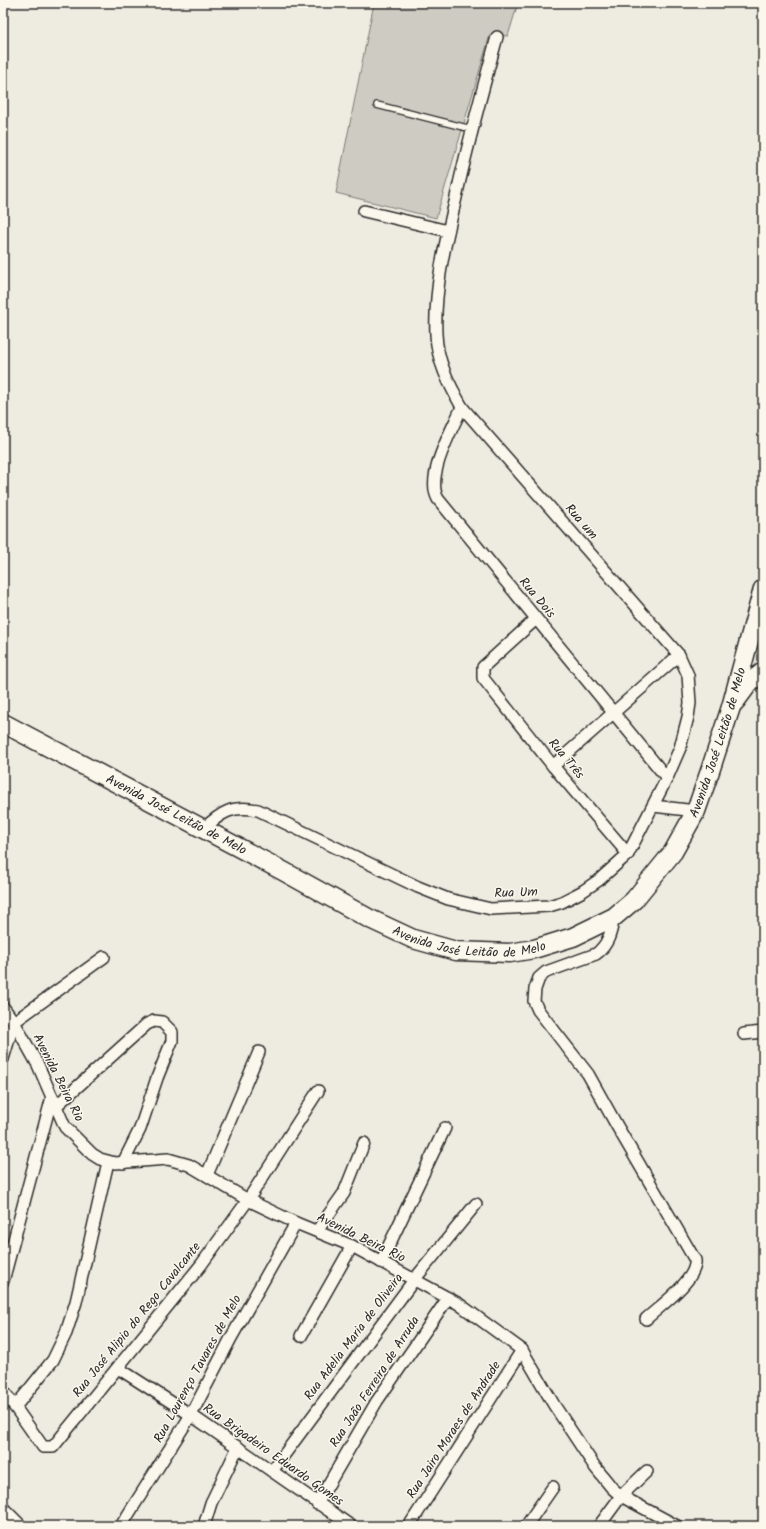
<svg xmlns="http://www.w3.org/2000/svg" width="766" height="1529" viewBox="0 0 766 1529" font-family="Kalam,sans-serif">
	<rect width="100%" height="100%" fill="#eeebe0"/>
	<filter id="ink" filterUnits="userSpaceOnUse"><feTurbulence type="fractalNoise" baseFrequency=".025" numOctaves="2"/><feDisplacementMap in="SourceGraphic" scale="8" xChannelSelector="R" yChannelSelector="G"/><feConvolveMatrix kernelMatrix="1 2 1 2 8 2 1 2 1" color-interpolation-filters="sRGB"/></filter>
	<g filter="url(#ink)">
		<!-- green -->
		<polygon fill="#cecbc2" stroke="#7c7b76" points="374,3 518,3 508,36 490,35 436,218 336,193"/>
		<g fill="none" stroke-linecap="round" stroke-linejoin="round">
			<defs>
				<polyline id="service" points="377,105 471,129"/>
				<g id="minor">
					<path d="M 497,37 C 482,92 467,146 455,202 C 445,244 434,290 436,334 C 437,361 449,384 462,407 C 452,430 425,476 438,499 L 667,778"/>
					<polyline points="364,211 448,231"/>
					<polyline points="536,619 483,667 483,678 553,766 628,854"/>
					<polyline points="553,766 679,655"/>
					<polyline points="653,806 696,811"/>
					<path d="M 203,829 C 222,812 232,805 258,810 L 418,887 L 448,899 L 491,909 L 549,906 L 562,902 L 583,891 L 599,880 L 628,854 L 667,778 L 680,748 L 688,717 L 690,703 L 688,675 L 679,655 L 462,407"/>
					<path d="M 614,917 C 611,932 609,944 596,954 L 546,972 L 539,978 L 535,989 L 534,1001 L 538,1010 L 588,1074 L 617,1126 L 695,1260 C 698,1279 659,1307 646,1319"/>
					<polyline points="3,1007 14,1022 38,1065 65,1127 92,1154 100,1159 115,1163 168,1159 189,1165 248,1200 296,1223 352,1246 459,1304 522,1350 554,1405 595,1467 612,1488 621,1496 677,1526"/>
					<polyline points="744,1034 763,1032"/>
					<polyline points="3,1059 14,1022 104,957"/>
					<polyline points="55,1107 147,1024 154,1021 162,1022 172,1032 172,1041 157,1078 140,1129 123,1163"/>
					<polyline points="207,1175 259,1052"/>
					<polyline points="317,1231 344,1193 364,1143"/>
					<polyline points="381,1262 445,1128"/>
					<polyline points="3,1281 52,1097"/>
					<polyline points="301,1336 352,1246"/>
					<polyline points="118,1368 191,1415 351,1526"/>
					<polyline points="3,1390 43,1447 53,1447 201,1265 248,1200 318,1091"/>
					<polyline points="15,1407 53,1360 66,1333 76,1302 108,1162"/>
					<polyline points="272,1471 414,1280 476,1204"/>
					<polyline points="317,1504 377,1401 448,1298"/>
					<polyline points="121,1526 191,1415 231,1338 296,1223"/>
					<polyline points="204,1526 211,1503 238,1447"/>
					<polyline points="409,1526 522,1350"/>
					<polyline points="526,1526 553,1487"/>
					<polyline points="599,1526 621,1496 647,1471"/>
				</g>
				<polyline id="tertiary" points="3,1510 19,1526"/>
				<g id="primary">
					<polyline points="735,702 749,683 763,672"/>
					<path id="s1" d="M 3,723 L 283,871 L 368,918 L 413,939 L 456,951 L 510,953 L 534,949 L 573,937 L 614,917 L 634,900 L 673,852 L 696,811 L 710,771 L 731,707 L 763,589"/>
				</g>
			</defs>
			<!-- service casing -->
			<use href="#service" stroke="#2b2b2b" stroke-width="8"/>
			<!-- minor casing -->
			<use href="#minor" stroke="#2b2b2b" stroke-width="14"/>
			<!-- tertiary casing -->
			<use href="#tertiary" stroke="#2b2b2b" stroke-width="17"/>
			<!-- primary casing -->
			<use href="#primary" stroke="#2b2b2b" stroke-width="21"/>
			<!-- service -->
			<use href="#service" stroke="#fbf7ec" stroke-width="5.5"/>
			<!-- minor -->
			<use href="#minor" stroke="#fbf7ec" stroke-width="11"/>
			<!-- tertiary -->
			<use href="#tertiary" stroke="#fbf7ec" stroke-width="14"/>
			<!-- primary -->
			<use href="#primary" stroke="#fbf7ec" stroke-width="18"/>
		</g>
	</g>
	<g text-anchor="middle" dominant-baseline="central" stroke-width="3" stroke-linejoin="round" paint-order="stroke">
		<!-- street labels -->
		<g font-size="13" fill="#2b2b2b" stroke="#fbf7ec">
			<text transform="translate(581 522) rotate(49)">Rua um</text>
			<text transform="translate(537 598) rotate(50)">Rua Dois</text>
			<text stroke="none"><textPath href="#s1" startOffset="880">Avenida José Leitão de Melo</textPath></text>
			<text transform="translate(566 759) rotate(50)">Rua Três</text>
			<text stroke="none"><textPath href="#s1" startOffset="196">Avenida José Leitão de Melo</textPath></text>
			<text transform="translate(516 893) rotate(-2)">Rua Um</text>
			<text stroke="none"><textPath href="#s1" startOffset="520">Avenida José Leitão de Melo</textPath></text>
			<text transform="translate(58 1078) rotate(63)">Avenida Beira Rio</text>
			<text transform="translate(361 1238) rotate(26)">Avenida Beira Rio</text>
			<text transform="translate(137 1320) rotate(-51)">Rua José Alipio do Rego Cavalcante</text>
			<text transform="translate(354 1337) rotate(-53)">Rua Adelia Maria de Oliveira</text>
			<text transform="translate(198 1369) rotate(-61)">Rua Lourenço Tavares de Melo</text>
			<text transform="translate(375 1382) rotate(-57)">Rua João Ferreira de Arruda</text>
			<text transform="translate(454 1430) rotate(-57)">Rua Jairo Moraes de Andrade</text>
			<text transform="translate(273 1455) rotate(35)">Rua Brigadeiro Eduardo Gomes</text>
		</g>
	</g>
	<!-- margin -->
	<rect width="766" height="1529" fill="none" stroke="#fbf7ec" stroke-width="16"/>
	<rect x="8" y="8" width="750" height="1513" fill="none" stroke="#2b2b2b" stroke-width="1.5" filter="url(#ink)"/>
</svg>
